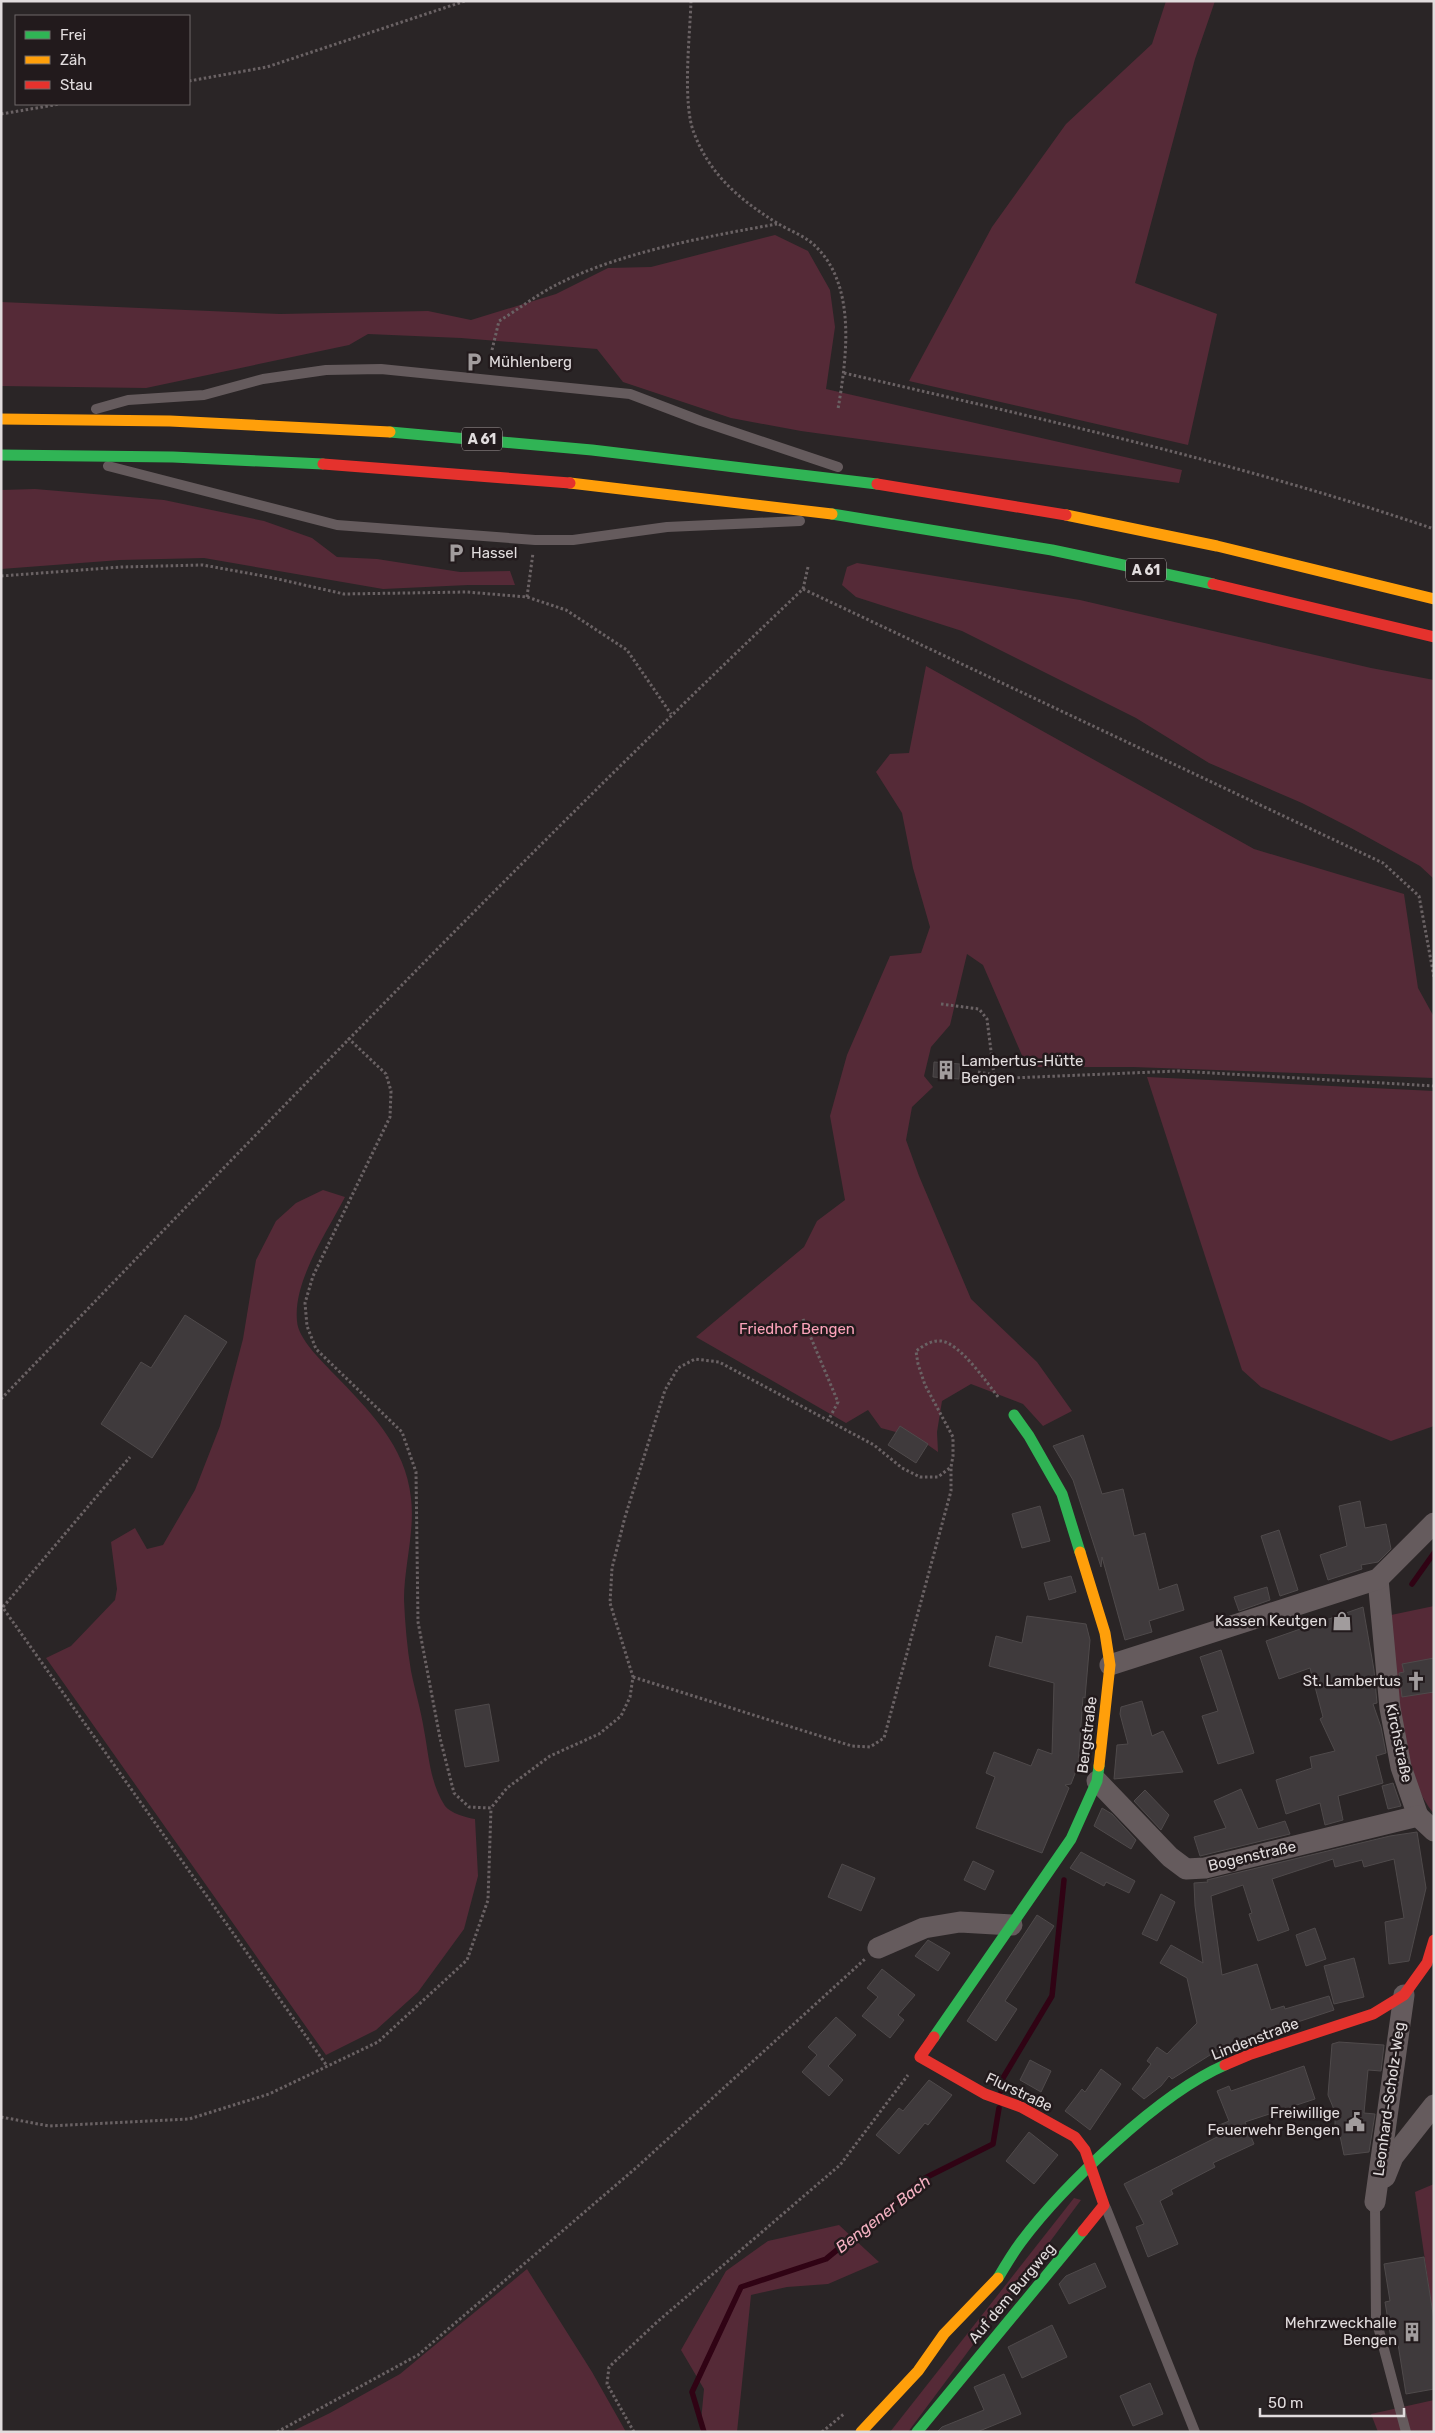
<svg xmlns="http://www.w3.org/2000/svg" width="1435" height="2433" viewBox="0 0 1435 2433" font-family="Rubik,sans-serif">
	<rect width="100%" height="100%" fill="#2a2526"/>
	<!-- green -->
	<g fill="#552a37">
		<polygon points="1166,1 1215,1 1195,59 1135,283 1217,314 1188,445 909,381 992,227 1066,124 1152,44"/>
		<polygon points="775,235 808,251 830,290 835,327 826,389 1182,470 1179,483 801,431 731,418 623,382 597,349 461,338 368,334 349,345 146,388 1,386 1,302 280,314 428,311 471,320 556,294 608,268 651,267"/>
		<polygon points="35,489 164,500 264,521 312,538 337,557 377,559 460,572 510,571 515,585 468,585 383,589 204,558 120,560 1,569 1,490"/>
		<polygon points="857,563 1080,600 1371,668 1434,680 1434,879 1420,866 1351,828 1302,803 1209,763 1136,718 962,631 856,597 842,585 847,567"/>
		<polygon points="926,666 1254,849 1404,894 1418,988 1434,1017 1434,1078 1133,1067 1027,1067 983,965 967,954 950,1025 931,1047 924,1076 933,1087 912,1107 906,1140 919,1176 971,1299 1037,1362 1072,1411 1043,1426 1023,1404 971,1384 942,1401 937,1432 938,1452 918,1438 881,1428 868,1410 846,1423 696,1337 804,1247 817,1221 845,1200 830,1116 847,1055 890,956 921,953 930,927 913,868 902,813 876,772 890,754 909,753"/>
		<polygon points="1147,1077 1434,1091 1434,1426 1391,1441 1261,1387 1242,1370"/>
		<path d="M 323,1190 L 345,1197 C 327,1232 293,1281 297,1321 C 298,1339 322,1361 333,1373 C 368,1409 406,1446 411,1498 C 415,1532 404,1566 404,1600 C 405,1623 407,1648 411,1671 C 415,1691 421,1710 424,1730 C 429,1756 430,1783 445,1806 C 450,1813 467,1818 475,1819 L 478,1876 L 464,1929 L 418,1992 L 376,2030 L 326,2055 L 46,1658 L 71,1646 L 115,1600 L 117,1589 L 111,1542 L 135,1528 L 147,1549 L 163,1545 L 195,1490 L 220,1426 L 243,1339 L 256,1260 L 276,1221 L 296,1203 Z"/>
		<path d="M 1434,1606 L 1434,1814 C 1395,1766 1395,1675 1391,1615 Z"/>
		<polygon points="1434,2184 1434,2322 1415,2192"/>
		<polygon points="1074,2198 1081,2200 908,2432 890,2432"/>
		<polygon points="839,2225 879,2262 828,2284 787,2287 751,2295 737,2432 700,2432 704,2389 681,2350 726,2271 768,2241"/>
		<polygon points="527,2269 592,2372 626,2432 291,2432 330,2413 400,2374"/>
		<polygon points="1434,2400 1434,2432 1378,2432 1371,2414"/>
	</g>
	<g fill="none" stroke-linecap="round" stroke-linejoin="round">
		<!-- stream -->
		<g stroke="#300314" stroke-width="5.5">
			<polyline points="1412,1584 1434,1553"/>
			<polyline points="1001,2091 1003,2078 1052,1996 1064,1880"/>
			<polyline points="704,2432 692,2392 741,2287 826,2259 925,2178 993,2144 999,2108"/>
		</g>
	</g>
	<!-- building -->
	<g fill="#3f3a3c" stroke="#4f4a4b">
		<polygon points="934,1062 960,1064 959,1079 933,1077"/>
		<polygon points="185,1315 227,1342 152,1458 101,1424 141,1362 151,1368"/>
		<polygon points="900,1426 928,1444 916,1463 888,1445"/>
		<polygon points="1083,1435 1102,1494 1123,1489 1134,1536 1145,1533 1159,1590 1177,1584 1184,1610 1149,1621 1152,1632 1125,1640 1102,1557 1101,1567 1073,1480 1053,1446"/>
		<polygon points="1360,1501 1365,1528 1386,1524 1391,1549 1378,1562 1361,1565 1362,1569 1328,1580 1320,1555 1347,1546 1339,1506"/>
		<polygon points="1040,1506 1050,1541 1022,1548 1012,1514"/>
		<polygon points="1279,1530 1298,1590 1280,1596 1261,1536"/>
		<polygon points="1071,1576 1076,1592 1049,1600 1044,1583"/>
		<polygon points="1267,1587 1270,1600 1239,1611 1234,1597"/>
		<polygon points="1363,1607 1374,1670 1377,1703 1373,1704 1381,1727 1386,1753 1376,1756 1383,1783 1338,1796 1343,1820 1325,1825 1320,1803 1286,1814 1276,1780 1312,1768 1310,1757 1335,1751 1320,1719 1323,1717 1310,1668 1279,1679 1266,1641"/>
		<polygon points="1027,1616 1086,1624 1090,1640 1085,1698 1083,1697 1078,1766 1071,1784 1065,1785 1069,1788 1042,1853 976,1828 995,1777 986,1773 994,1752 1031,1766 1038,1749 1052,1754 1054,1683 989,1666 996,1636 1022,1643"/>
		<polygon points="1221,1650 1254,1753 1218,1764 1202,1716 1218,1711 1200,1657"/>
		<polygon points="1434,1658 1434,1692 1402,1697 1399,1673 1404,1672 1402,1664"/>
		<polygon points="1142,1701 1152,1736 1163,1731 1183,1772 1114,1779 1117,1745 1128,1744 1120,1714 1121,1707"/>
		<polygon points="489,1704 499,1761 465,1767 455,1710"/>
		<polygon points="1393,1783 1401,1806 1388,1809 1382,1786"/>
		<polygon points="1241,1789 1258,1829 1285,1821 1290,1834 1200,1856 1194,1837 1226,1828 1214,1801"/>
		<polygon points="1145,1790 1169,1815 1161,1830 1134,1801"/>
		<polygon points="1102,1808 1112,1814 1136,1840 1131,1849 1094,1826"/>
		<polygon points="1417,1832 1426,1888 1409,1961 1389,1964 1385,1922 1404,1918 1394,1859 1364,1867 1362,1860 1335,1867 1333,1859 1272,1879 1289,1930 1258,1941 1249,1914 1252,1913 1243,1885 1211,1896 1222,1975 1257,1964 1271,2010 1284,2006 1285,2009 1329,1996 1334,2010 1246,2039 1210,2055 1172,2079 1169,2076 1161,2086 1144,2099 1132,2089 1151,2064 1147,2061 1157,2047 1167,2054 1197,2023 1187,1978 1160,1963 1171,1945 1203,1963 1195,1906 1194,1883 1208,1882 1207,1880 1390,1836"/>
		<polygon points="1081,1852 1135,1881 1129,1893 1106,1882 1104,1886 1070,1868"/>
		<polygon points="973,1861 994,1871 985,1890 964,1880"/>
		<polygon points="842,1864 875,1878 861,1911 828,1897"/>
		<polygon points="1161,1894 1175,1902 1157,1941 1142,1934"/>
		<polygon points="1037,1915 1054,1926 1005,2001 1017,2009 996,2041 967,2021"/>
		<polygon points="1315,1928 1326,1959 1306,1966 1296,1935"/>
		<polygon points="928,1940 950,1953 938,1971 915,1956"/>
		<polygon points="1354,1958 1364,1997 1334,2004 1324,1966"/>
		<polygon points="882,1969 915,1995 898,2015 904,2020 890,2038 862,2016 878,1997 867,1988"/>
		<polygon points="836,2017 856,2035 828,2066 843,2080 829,2096 802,2072 817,2055 808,2047"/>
		<polygon points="1339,2042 1384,2045 1381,2071 1368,2070 1364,2113 1375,2114 1369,2152 1344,2155 1339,2131 1335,2130 1335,2112 1328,2095 1332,2044"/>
		<polygon points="1030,2060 1051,2071 1041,2092 1020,2080"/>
		<polygon points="1304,2066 1315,2099 1245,2122 1254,2144 1213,2163 1215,2167 1171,2190 1173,2194 1160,2201 1178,2244 1148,2257 1136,2227 1144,2224 1124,2184 1221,2135 1217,2126 1229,2121 1217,2091 1229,2086 1231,2091"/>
		<polygon points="1101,2069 1121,2084 1090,2130 1065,2111 1082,2089 1085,2092"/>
		<polygon points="929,2080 952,2095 928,2125 925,2123 899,2154 876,2135 899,2108 903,2111"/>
		<polygon points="1029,2132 1058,2155 1034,2184 1006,2161"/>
		<polygon points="1424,2257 1434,2320 1434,2389 1406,2394 1398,2344 1392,2345 1385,2302 1390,2301 1384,2264"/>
		<polygon points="1095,2263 1106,2287 1069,2304 1059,2284 1066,2276"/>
		<polygon points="1052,2325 1067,2357 1022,2378 1008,2347"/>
		<polygon points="1004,2374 1021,2414 977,2432 937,2432 942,2427 984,2410 974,2387"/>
		<polygon points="1150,2383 1163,2414 1133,2426 1120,2396"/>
	</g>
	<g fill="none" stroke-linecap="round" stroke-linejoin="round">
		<!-- path -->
		<g stroke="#6a6264" stroke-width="3" stroke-dasharray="2.5 2.5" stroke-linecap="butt">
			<path d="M 691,1 C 690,35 682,103 694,133 C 710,175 740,200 777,223 C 788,230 803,235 813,244 C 857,283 847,356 838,409"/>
			<polyline points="189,81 267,67 465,1"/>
			<polyline points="1,114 60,104"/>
			<path d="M 492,350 L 499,321 C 519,309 539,293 560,283 C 622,252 709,236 777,224"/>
			<path d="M 844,373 C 1042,419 1241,463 1434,529"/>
			<polyline points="1,576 121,567 203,565 269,577 344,594 467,592 527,597 566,610 627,650 671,714"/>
			<polyline points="803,589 1383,863 1419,896 1434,977"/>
			<polyline points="527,597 533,553"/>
			<polyline points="941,1004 979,1009 987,1019 994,1075"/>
			<path d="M 348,1038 L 386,1074 L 391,1091 L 390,1117 L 313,1276 L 305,1303 L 307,1326 L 316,1349 L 402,1432 L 416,1472 L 418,1622 L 440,1738 L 454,1793 L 469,1807 L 491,1808 L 507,1788 L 550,1756 L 599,1734 L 621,1716 L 630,1697 L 633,1677 L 610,1603 L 612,1568 L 625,1517 L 665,1390 L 678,1368 L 695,1359 L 719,1362 L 874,1445 L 902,1468 L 920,1477 L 938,1477 L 951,1467 L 953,1456 L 953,1437 L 925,1385 L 918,1364 L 916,1351 C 923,1346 931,1340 941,1341 C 960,1343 987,1383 999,1398"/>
			<polyline points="978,1072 1011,1078 1178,1071 1434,1086"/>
			<polyline points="803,1319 838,1402 828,1421"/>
			<path d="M 1,1399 C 265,1125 527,851 803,589 L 808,567"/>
			<polyline points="1,1605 327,2066"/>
			<polyline points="3,1607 130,1457"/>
			<polyline points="633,1677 852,1746 870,1747 884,1738 951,1491 951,1467"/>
			<polyline points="1,2117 49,2126 189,2119 269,2094 378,2042 467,1960 488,1900 491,1808"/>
			<polyline points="277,2432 418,2355 637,2167 865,1959"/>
			<polyline points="634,2432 607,2384 609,2367 657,2322 840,2165 908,2075"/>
			<polyline points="822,2432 845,2413"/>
		</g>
		<!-- lane -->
		<g stroke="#655b5d" stroke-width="10">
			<polyline points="96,409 128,400 204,395 263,379 326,370 381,369 630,394 701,421 838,467"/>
			<polyline points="108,466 337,525 535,540 573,540 667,527 800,521"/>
			<polyline points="1375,2202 1376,2319 1406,2432"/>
			<polyline points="1106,2208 1195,2432"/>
		</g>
		<!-- street -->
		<g stroke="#655b5d" stroke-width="21">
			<polyline points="1378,1579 1390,1708 1401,1767 1418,1816"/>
			<polyline points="1110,1665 1378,1579 1434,1523"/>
			<polyline points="1097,1781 1170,1857 1186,1869 1205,1868 1418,1816 1434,1831"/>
			<polyline points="878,1948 924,1928 960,1922 1012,1925"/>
			<polyline points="1385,2177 1393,2157 1434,2105"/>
			<polyline points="1375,2202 1404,1995"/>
		</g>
		<!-- fast -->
		<g stroke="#30b455" stroke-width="11">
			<polyline points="390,432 592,450 877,484"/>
			<polyline points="1,455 173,457 323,464"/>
			<polyline points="832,514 1052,550 1213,584"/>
			<polyline points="1014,1415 1029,1436 1062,1494 1080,1552"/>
			<polyline points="934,2037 1071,1839 1097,1781 1099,1766"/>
			<path d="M 998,2278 C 1005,2266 1012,2254 1021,2242 C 1063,2186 1160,2093 1225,2065"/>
			<polyline points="917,2432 1083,2231"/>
		</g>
		<!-- slow -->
		<g stroke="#ff9f0a" stroke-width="11">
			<polyline points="1,419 170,421 390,432"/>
			<polyline points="570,483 832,514"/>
			<polyline points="1066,515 1217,546 1434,599"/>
			<polyline points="1080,1552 1105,1633 1110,1665 1099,1766"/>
			<polyline points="861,2432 918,2371 944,2334 998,2278"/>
		</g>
		<!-- jam -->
		<g stroke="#e5322d" stroke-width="11">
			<polyline points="323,464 570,483"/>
			<polyline points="877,484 1066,515"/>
			<polyline points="1213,584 1434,637"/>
			<polyline points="934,2037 920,2057 985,2094 1021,2107 1075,2137 1085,2150 1104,2205 1083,2231"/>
			<polyline points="1225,2065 1251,2054 1373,2014 1404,1995 1427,1963 1434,1940"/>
		</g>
	</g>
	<!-- icons -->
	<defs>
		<symbol id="parking-bare" viewBox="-9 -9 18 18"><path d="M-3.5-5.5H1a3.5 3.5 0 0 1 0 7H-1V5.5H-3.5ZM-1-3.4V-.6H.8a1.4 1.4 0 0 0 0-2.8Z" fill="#a19c9d" stroke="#221a1c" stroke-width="2.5" paint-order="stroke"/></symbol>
		<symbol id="building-bare" viewBox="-9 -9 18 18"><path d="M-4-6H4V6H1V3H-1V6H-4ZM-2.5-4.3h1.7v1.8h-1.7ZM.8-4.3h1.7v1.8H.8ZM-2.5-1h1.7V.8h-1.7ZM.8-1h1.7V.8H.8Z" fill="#a19c9d" stroke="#221a1c" stroke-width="2.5" paint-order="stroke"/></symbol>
		<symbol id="shop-bare" viewBox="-9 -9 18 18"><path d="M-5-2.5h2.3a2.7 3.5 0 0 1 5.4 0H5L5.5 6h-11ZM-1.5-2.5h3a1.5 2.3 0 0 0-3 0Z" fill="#a19c9d" stroke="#221a1c" stroke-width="2.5" paint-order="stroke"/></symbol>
		<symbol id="church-bare" viewBox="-9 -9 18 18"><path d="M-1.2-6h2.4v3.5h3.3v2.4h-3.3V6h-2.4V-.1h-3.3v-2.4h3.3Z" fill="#a19c9d" stroke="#221a1c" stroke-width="2.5" paint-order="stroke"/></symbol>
		<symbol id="civic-bare" viewBox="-9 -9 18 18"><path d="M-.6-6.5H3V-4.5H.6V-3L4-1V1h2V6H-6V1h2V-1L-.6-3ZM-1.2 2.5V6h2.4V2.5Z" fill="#a19c9d" stroke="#221a1c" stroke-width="2.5" paint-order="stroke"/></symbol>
	</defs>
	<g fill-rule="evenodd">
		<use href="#parking-bare" x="460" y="348" width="28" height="28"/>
		<use href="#parking-bare" x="442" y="539" width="28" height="28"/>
		<use href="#building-bare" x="932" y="1056" width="28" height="28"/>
		<use href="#shop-bare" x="1328" y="1607" width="28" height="28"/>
		<use href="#church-bare" x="1402" y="1667" width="28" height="28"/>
		<use href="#civic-bare" x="1341" y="2108" width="28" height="28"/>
		<use href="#building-bare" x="1398" y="2318" width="28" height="28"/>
	</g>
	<g text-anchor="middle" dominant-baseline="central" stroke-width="5" stroke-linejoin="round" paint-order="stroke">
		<!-- shield labels -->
		<g fill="#221a1c" stroke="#a8a2a3" stroke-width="1">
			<rect x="462" y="427.5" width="40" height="23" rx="4"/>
			<rect x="1126" y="558.5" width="40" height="23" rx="4"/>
		</g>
		<g font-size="14" font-weight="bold" fill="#e1dcdd">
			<text x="482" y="439">A 61</text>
			<text x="1146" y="570">A 61</text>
		</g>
		<!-- poi labels -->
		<g font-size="15" fill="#e1dcdd" stroke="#221a1c" text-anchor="end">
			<text x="489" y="362" text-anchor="start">Mühlenberg</text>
			<text x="471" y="553" text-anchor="start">Hassel</text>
			<text x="961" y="1061" text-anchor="start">Lambertus-Hütte<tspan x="961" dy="17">Bengen</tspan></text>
			<text x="1327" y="1621">Kassen Keutgen</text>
			<text x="1401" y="1681">St. Lambertus</text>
			<text x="1340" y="2113">Freiwillige<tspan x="1340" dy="17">Feuerwehr Bengen</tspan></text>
			<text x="1397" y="2323">Mehrzweckhalle<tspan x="1397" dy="17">Bengen</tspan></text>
		</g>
		<!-- park labels -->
		<g font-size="15" fill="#fca3ba" stroke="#221a1c">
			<text x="797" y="1329">Friedhof Bengen</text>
		</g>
		<!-- street labels -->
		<g font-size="15" fill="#e1dcdd" stroke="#221a1c">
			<text transform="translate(1087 1735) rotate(-83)">Bergstraße</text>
			<text transform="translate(1399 1743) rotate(78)">Kirchstraße</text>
			<text transform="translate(1252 1856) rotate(-13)">Bogenstraße</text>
			<text transform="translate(1255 2039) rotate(-21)">Lindenstraße</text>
			<text transform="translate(1019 2092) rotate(25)">Flurstraße</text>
			<text transform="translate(1389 2099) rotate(-82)">Leonhard-Scholz-Weg</text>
			<text transform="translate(1012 2293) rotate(-50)">Auf dem Burgweg</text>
		</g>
		<!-- water labels -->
		<g font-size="16" font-style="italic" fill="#f5b1c2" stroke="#221a1c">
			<text transform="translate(883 2214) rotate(-38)">Bengener Bach</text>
		</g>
	</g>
	<!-- border -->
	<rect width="1435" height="2433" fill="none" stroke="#e1dcdd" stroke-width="5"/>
	<!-- legend -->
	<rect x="15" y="15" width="175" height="90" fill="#221a1c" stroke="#6e6869"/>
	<rect x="25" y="31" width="25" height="8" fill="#30b455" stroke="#6e6869"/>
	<text x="60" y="40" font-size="15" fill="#e1dcdd">Frei</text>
	<rect x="25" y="56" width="25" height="8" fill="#ff9f0a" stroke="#6e6869"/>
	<text x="60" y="65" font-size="15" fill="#e1dcdd">Zäh</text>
	<rect x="25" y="81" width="25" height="8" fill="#e5322d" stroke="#6e6869"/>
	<text x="60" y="90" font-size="15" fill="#e1dcdd">Stau</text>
	<!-- scale -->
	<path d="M1260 2408v8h144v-8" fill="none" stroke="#e1dcdd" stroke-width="2.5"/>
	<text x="1268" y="2408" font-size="15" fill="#e1dcdd" stroke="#221a1c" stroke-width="4" paint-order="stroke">50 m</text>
</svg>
